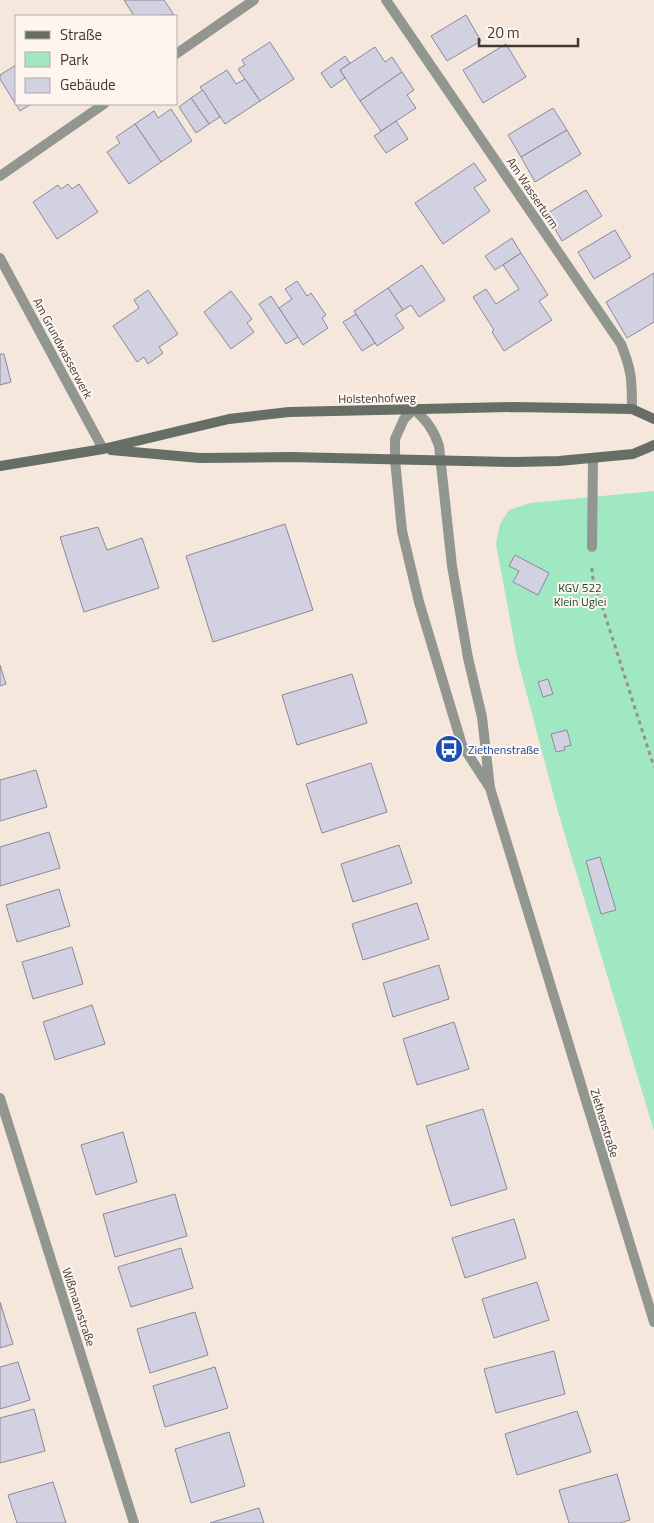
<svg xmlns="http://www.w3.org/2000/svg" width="654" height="1523" viewBox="0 0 654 1523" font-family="'Titillium Web',sans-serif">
	<rect width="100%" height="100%" fill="#f6e7dc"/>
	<!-- green -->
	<polygon fill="#a0e8c1" points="654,491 654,1131 558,812 517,657 496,544 500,524 509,510 530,503"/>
	<!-- building -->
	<g fill="#d2d1e1" stroke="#8a8998">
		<polygon points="124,0 164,0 174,15 134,16"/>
		<polygon points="466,15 481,41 447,61 431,36"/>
		<polygon points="270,42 294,79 260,101 238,69 245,65 242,60"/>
		<polygon points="506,44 526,77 483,103 463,70"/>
		<polygon points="375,47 385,62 392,57 402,72 360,101 340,70"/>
		<polygon points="345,56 350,63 340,70 345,78 331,88 321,73"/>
		<polygon points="16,65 16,104 31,104 20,111 0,79 0,75"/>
		<polygon points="227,70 236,84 245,79 260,101 225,124 200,87"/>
		<polygon points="402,72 414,90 407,95 416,108 381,131 360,101"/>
		<polygon points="203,90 220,117 209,124 191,98"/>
		<polygon points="191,98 209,124 196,133 179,107"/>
		<polygon points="553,108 567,130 521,157 508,135"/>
		<polygon points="171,109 192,141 161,162 135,124 154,111 158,118"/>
		<polygon points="396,121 408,139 386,153 374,136"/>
		<polygon points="135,124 161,162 129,184 107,152 120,143 116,137"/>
		<polygon points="567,130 581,154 535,182 521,157"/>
		<polygon points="474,163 486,180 474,188 490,211 443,244 415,203"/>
		<polygon points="68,184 72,189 79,184 98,212 57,239 33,202 58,185 61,189"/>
		<polygon points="586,190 602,216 562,241 546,214"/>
		<polygon points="615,230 631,257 594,279 578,252"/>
		<polygon points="512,238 521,253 495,270 485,256"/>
		<polygon points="521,253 548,295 539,301 552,320 504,351 492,332 494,330 473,297 486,289 496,304 519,289 503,265"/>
		<polygon points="422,265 445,300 419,317 411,305 403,310 388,288"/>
		<polygon points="654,273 654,322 627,338 606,302"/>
		<polygon points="297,281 307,296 311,293 326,315 322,318 328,328 303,345 279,308 292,299 285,289"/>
		<polygon points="388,288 403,310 395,315 404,328 377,346 354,311"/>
		<polygon points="148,290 178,334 159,347 163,353 148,364 144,357 137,362 113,326 139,308 134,300"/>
		<polygon points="231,291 252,319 247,323 254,332 231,349 204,312"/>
		<polygon points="271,296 298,337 286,344 259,304"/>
		<polygon points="356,314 375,343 362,351 343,322"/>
		<polygon points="0,354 4,354 11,382 0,385"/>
		<polygon points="285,524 313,610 213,642 186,556"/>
		<polygon points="98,527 107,550 142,538 159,588 84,612 60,537"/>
		<polygon points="515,555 549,573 538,595 513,582 519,571 509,566"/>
		<polygon points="0,665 6,684 0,686"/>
		<polygon points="352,674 367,723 297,745 282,695"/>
		<polygon points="548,679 553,694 543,697 538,682"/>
		<polygon points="567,730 571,745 564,747 565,750 556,752 551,734"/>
		<polygon points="371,763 387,812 322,833 306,784"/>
		<polygon points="36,770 47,807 0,821 0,780"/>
		<polygon points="49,832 60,868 0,886 0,847"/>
		<polygon points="399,845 412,883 353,902 341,864"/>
		<polygon points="600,857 616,910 601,914 586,861"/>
		<polygon points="59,889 70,926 17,942 6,905"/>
		<polygon points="417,903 429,939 363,960 352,924"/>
		<polygon points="72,947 83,984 33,999 22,962"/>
		<polygon points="439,965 449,999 393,1017 383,983"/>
		<polygon points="92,1005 105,1044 55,1060 43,1022"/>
		<polygon points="454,1022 469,1069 417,1085 403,1039"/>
		<polygon points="483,1109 507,1189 451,1206 426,1126"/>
		<polygon points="123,1132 137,1182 96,1195 81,1145"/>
		<polygon points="175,1194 187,1236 115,1257 103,1214"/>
		<polygon points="514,1219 526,1258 465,1278 452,1238"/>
		<polygon points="181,1248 193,1288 131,1307 118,1267"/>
		<polygon points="537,1282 549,1320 494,1338 482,1299"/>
		<polygon points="0,1302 13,1344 0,1348"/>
		<polygon points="195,1312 208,1355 150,1373 137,1329"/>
		<polygon points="554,1351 565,1394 496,1413 484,1369"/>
		<polygon points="18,1362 30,1400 0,1409 0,1367"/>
		<polygon points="215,1367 228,1408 165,1427 153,1386"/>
		<polygon points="34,1409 45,1451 0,1463 0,1418"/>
		<polygon points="577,1411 591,1452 517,1475 505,1434"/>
		<polygon points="229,1432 245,1486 191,1503 175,1449"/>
		<polygon points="617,1474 630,1520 620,1523 569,1523 559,1490"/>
		<polygon points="53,1482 66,1523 17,1523 8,1495"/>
		<polygon points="259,1508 264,1523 210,1523"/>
	</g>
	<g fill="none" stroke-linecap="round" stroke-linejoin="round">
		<!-- path -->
		<polyline stroke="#9b9088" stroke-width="3" stroke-dasharray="4 4" stroke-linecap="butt" points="592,568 592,575 654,767"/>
		<!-- service -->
		<polyline stroke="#919691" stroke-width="10" points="592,547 593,458"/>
		<!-- minor -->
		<g stroke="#919691" stroke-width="10">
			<path d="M 386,0 L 621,344 C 632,371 632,381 632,409"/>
			<polyline points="176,54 254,0"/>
			<polyline points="0,176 104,104"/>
			<polyline points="0,258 103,449"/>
			<polyline points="0,1098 134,1523"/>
		</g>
		<!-- tertiary -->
		<path stroke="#919691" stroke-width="10" d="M 490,788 L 462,745 L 419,602 L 402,531 L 395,460 L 395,439 L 404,419 L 414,409 C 426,420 434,430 439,446 L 452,566 L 468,658 L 482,717 L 490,788 L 654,1322"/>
		<!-- secondary -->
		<g stroke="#676e66" stroke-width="10">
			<polyline points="111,450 200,458 290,457 515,462 559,461 633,454 654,445"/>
			<polyline points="0,466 103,449 229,419 289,412 514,407 632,409 654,419"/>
		</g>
	</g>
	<!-- icons -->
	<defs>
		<symbol id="bus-disc" viewBox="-11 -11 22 22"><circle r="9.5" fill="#1a4fb4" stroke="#fef5ef"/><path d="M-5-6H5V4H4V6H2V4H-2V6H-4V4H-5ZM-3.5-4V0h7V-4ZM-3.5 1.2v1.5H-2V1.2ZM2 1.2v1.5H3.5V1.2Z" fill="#fff"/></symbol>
	</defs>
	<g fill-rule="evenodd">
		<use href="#bus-disc" x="433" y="733" width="32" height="32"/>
	</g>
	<g text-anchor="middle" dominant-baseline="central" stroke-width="4" stroke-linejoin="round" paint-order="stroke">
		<!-- street labels -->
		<g font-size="12" fill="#3e3934" stroke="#fef5ef">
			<text transform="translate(533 193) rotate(56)">Am Wasserturm</text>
			<text transform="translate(63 348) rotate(62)">Am Grundwasserwerk</text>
			<text transform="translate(377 398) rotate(-1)">Holstenhofweg</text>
			<text transform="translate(605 1123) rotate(73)">Ziethenstraße</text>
			<text transform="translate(79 1307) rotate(72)">Wißmannstraße</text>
		</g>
		<!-- park labels -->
		<g font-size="12" fill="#1b4531" stroke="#fef5ef">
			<text x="580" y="587">KGV 522<tspan x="580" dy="14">Klein Uglei</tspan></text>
		</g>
		<!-- transit labels -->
		<g font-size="12" fill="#164399" stroke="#fef5ef" text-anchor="start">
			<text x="468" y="749">Ziethenstraße</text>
		</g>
	</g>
	<!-- legend -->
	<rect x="15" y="15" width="162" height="90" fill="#fef5ef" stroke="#b1aaa4"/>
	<rect x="25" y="31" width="25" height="8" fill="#676e66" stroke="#b1aaa4"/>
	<text x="60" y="40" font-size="15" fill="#3e3934">Straße</text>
	<rect x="25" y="52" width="25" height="15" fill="#a0e8c1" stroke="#b1aaa4"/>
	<text x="60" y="65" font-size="15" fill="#3e3934">Park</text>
	<rect x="25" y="78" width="25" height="15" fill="#d2d1e1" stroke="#b1aaa4"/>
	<text x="60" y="90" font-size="15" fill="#3e3934">Gebäude</text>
	<!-- scale -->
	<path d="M479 38v8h99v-8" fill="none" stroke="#3e3934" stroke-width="2.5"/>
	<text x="487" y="38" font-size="15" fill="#3e3934" stroke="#fef5ef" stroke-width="4" paint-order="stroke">20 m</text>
</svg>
